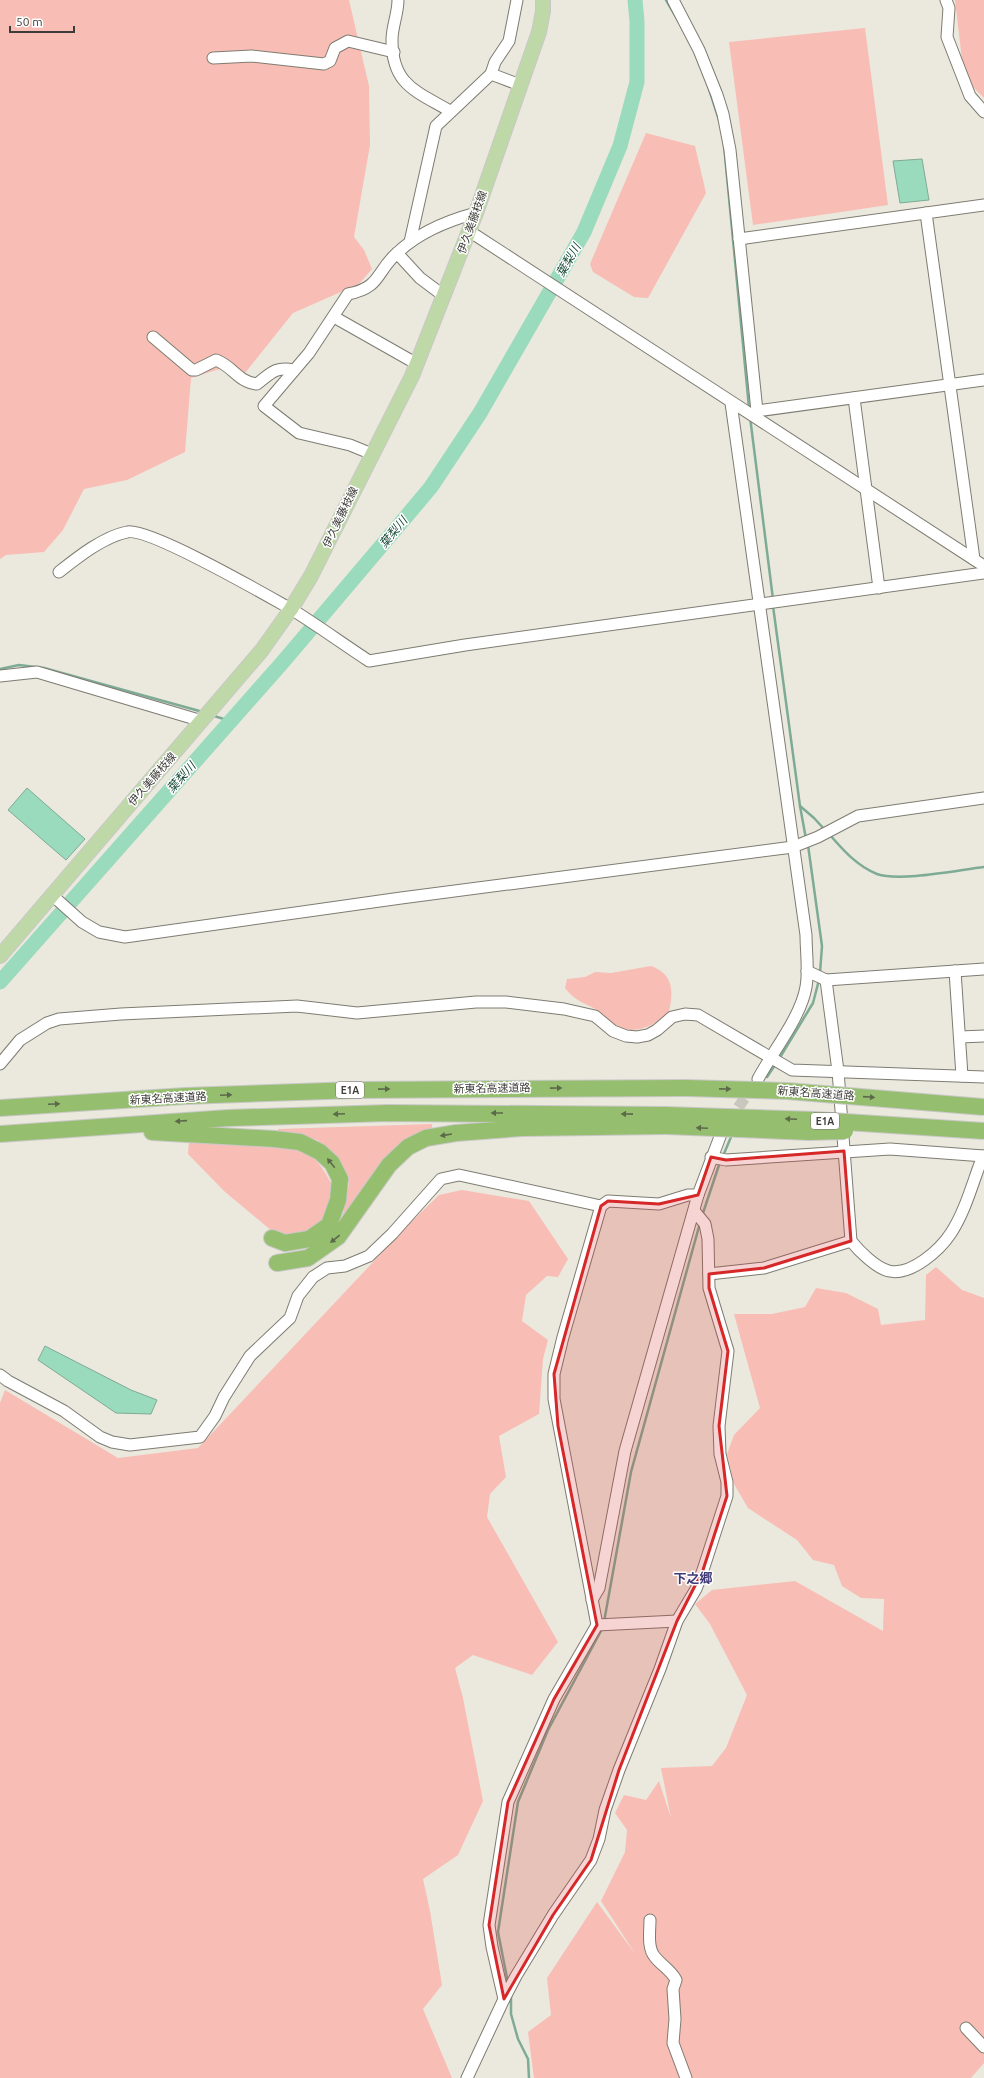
<svg xmlns="http://www.w3.org/2000/svg" width="984" height="2078" viewBox="0 0 984 2078" font-family="Ubuntu,'Noto Sans JP',sans-serif">
	<rect width="100%" height="100%" fill="#ebe9de"/>
	<!-- green -->
	<g fill="#f8bdb5">
		<polygon points="0,0 349,0 369,86 370,145 354,237 364,250 372,269 359,284 293,313 245,373 232,365 191,378 185,452 127,480 84,489 63,530 44,552 6,555 0,559"/>
		<polygon points="955,0 984,0 984,98 970,84 962,60"/>
		<polygon points="865,28 888,205 753,225 729,42"/>
		<polygon points="646,133 695,146 706,193 648,298 634,297 593,272 590,264"/>
		<path d="M 651,966 C 676,975 673,995 668,1016 C 650,1026 633,1037 614,1024 C 607,1019 604,1014 597,1010 C 583,1002 575,1001 565,988 L 567,979 L 585,977 L 595,972 L 611,973 Z"/>
		<polygon points="432,1124 432,1129 396,1147 385,1159 342,1220 349,1183 339,1162 317,1140 278,1132 278,1129"/>
		<path d="M 189,1142 C 218,1143 281,1141 305,1152 C 318,1158 326,1174 332,1185 L 325,1221 L 306,1233 L 278,1236 L 224,1191 L 188,1154 Z"/>
		<polygon points="462,1190 529,1201 568,1259 558,1277 547,1276 526,1295 522,1321 548,1340 543,1359 539,1414 499,1436 506,1477 490,1494 487,1517 558,1642 532,1675 473,1655 455,1668 463,1698 483,1801 458,1855 423,1879 430,1911 442,1985 423,2009 452,2078 0,2078 0,1403 5,1390 118,1458 198,1448 407,1226 439,1195"/>
		<polygon points="936,1267 962,1290 984,1298 984,2063 971,2078 534,2078 528,2032 551,2015 547,1978 597,1902 636,1955 601,1901 625,1852 627,1830 615,1813 624,1795 646,1800 659,1781 671,1818 661,1768 712,1766 726,1748 747,1695 710,1624 695,1604 712,1590 795,1581 883,1631 883,1630 884,1599 861,1598 842,1586 834,1565 813,1560 797,1540 748,1508 734,1484 727,1454 734,1435 760,1408 734,1314 772,1314 805,1307 816,1288 846,1293 878,1309 881,1325 925,1320 926,1275"/>
	</g>
	<!-- water -->
	<g fill="#9adabd" stroke="#7eab95">
		<polygon points="922,159 929,200 900,203 893,161"/>
		<polygon points="27,788 85,839 66,860 8,810"/>
		<polygon points="45,1346 131,1390 157,1400 151,1414 116,1413 38,1360"/>
	</g>
	<g fill="none" stroke-linecap="round" stroke-linejoin="round">
		<!-- stream -->
		<g stroke="#7eab95" stroke-width="2.5">
			<polyline points="666,0 679,22"/>
			<polyline points="709,89 719,120"/>
			<polyline points="724,145 749,408"/>
			<polyline points="750,417 773,599"/>
			<polyline points="773,606 800,806 806,839"/>
			<polyline points="0,669 19,665 44,668 203,712"/>
			<polyline points="211,715 230,721"/>
			<polyline points="800,806 814,818 825,830"/>
			<path d="M 830,835 C 843,850 857,866 877,874 C 900,882 958,870 984,867"/>
			<polyline points="808,845 822,946 820,973"/>
			<polyline points="779,1059 813,1003 819,980"/>
			<polyline points="767,1077 775,1065"/>
			<polyline points="723,1156 731,1137"/>
			<polyline points="702,1216 720,1162"/>
			<polyline points="604,1622 631,1472 700,1223"/>
			<polyline points="508,1983 498,1932 518,1802 548,1730 602,1629"/>
			<polyline points="511,1994 511,2014 518,2039 528,2059 529,2078"/>
		</g>
		<!-- river -->
		<polyline stroke="#9adabd" stroke-width="15" points="0,982 282,663 405,518 431,487 480,413 584,232 620,146 637,82 637,21 635,0"/>
		<!-- minor-tunnel -->
		<polyline stroke="#c8c6bd" stroke-width="11" stroke-dasharray="11 5.5" stroke-linecap="butt" points="729,1121 753,1086"/>
		<defs>
			<g id="minor">
				<path d="M 398,0 C 398,14 392,26 392,40 C 392,85 416,91 450,111"/>
				<polyline points="673,0 699,50 717,95 723,114 730,150 757,411 755,416"/>
				<polyline points="946,0 949,8 947,37 970,96 984,112"/>
				<polyline points="213,58 252,56 324,64 330,61 335,48 348,41 394,52"/>
				<polyline points="491,74 495,62 509,41 517,0"/>
				<polyline points="926,213 974,559"/>
				<polyline points="469,231 984,566"/>
				<polyline points="739,239 984,205"/>
				<polyline points="410,242 436,126 491,74 520,85"/>
				<polyline points="397,253 420,278 444,296"/>
				<polyline points="334,317 417,364"/>
				<path d="M 153,337 L 192,370 L 196,370 L 216,360 C 234,367 238,382 257,384 C 271,373 276,366 294,370"/>
				<polyline points="854,398 879,588"/>
				<path d="M 731,403 L 806,935 C 806,952 809,970 806,987 C 801,1017 773,1051 758,1079"/>
				<polyline points="757,411 984,380"/>
				<path d="M 372,454 L 350,445 L 299,433 L 264,406 L 309,353 L 348,294 C 380,288 376,273 395,255 C 417,233 446,221 476,213"/>
				<path d="M 59,572 C 78,557 103,537 127,532 C 148,527 266,595 291,609 C 317,625 343,644 369,661 L 465,645 L 984,573"/>
				<polyline points="0,676 37,672 202,721"/>
				<polyline points="53,896 82,922 99,932 125,937 401,898 793,847 818,837 858,816 984,798"/>
				<polyline points="807,971 826,980 984,969"/>
				<polyline points="955,971 962,1076"/>
				<path d="M 826,980 L 838,1071 L 851,1241 C 859,1251 876,1268 889,1271 C 911,1276 940,1250 951,1233 C 966,1210 973,1181 983,1156"/>
				<polyline points="960,1037 984,1036"/>
				<polyline points="0,1064 20,1040 47,1023 59,1019 121,1014 297,1006 357,1013 476,1002 506,1002 564,1009 595,1016 613,1031 626,1036 637,1037 648,1035 657,1030 672,1017 685,1014 698,1015 792,1070 984,1077"/>
				<polyline points="711,1157 726,1160 890,1149 984,1156"/>
				<polyline points="709,1274 764,1268 851,1241"/>
				<polyline points="0,1375 8,1381 64,1411 100,1437 112,1442 130,1445 200,1437 215,1416 224,1397 250,1356 290,1318 298,1296 313,1277 327,1268 345,1266 369,1256 392,1234 441,1179 459,1175 601,1206"/>
				<polyline points="592,1600 599,1588 625,1451 698,1195 721,1134"/>
				<polyline points="597,1625 677,1621"/>
				<path d="M 650,1920 C 650,1931 647,1948 655,1957 C 662,1966 671,1970 676,1980 L 673,1989 L 675,2019 L 673,2043 L 686,2078"/>
				<polyline points="504,1999 492,1947 489,1925 508,1802 554,1699 597,1625 554,1399 554,1374 563,1337 601,1206 608,1201 659,1204 688,1195 698,1195"/>
				<polyline points="966,2028 984,2047"/>
				<polyline points="467,2078 504,1999 516,1976 553,1915 591,1860 599,1839 605,1810 619,1770 660,1669 677,1621 696,1589 703,1570 727,1496 727,1482 720,1454 719,1426 728,1351 709,1288 708,1239 705,1224 695,1212"/>
			</g>
			<polyline id="major" points="0,956 262,650 291,609 311,576 412,376 476,213 539,32 543,11 543,0"/>
			<g id="highway">
				<polyline points="0,1108 185,1096 356,1090 686,1088"/>
				<polyline points="152,1132 274,1139 300,1142 320,1152 332,1163 340,1179 338,1200 329,1225 309,1239 285,1243 272,1238"/>
				<polyline points="0,1134 228,1118 388,1113 666,1115"/>
				<polyline points="277,1263 308,1258 338,1237 389,1165 408,1147 426,1138 456,1133 522,1128 666,1126"/>
			</g>
		</defs>
		<!-- minor casing -->
		<use href="#minor" stroke="#7e7c72" stroke-width="13"/>
		<!-- major casing -->
		<use href="#major" stroke="#c9c8c7" stroke-width="16"/>
		<!-- highway casing -->
		<use href="#highway" stroke="#c9c8c7" stroke-width="18"/>
		<!-- minor -->
		<use href="#minor" stroke="#fff" stroke-width="11"/>
		<!-- major -->
		<use href="#major" stroke="#bfd8a8" stroke-width="14"/>
		<!-- highway -->
		<use href="#highway" stroke="#95be6e" stroke-width="16"/>
		<defs>
			<g id="highway-bridge">
				<polyline points="686,1088 787,1091 984,1107"/>
				<polyline points="666,1115 815,1120 984,1131"/>
				<polyline points="666,1126 810,1132 845,1131"/>
			</g>
		</defs>
		<!-- highway-bridge casing -->
		<use href="#highway-bridge" stroke="#c9c8c7" stroke-width="18" stroke-linecap="butt"/>
		<!-- highway-bridge -->
		<use href="#highway-bridge" stroke="#95be6e" stroke-width="16"/>
	</g>
	<!-- one-way arrows -->
	<defs><path id="oneway-solid" d="M-6-.8H1V-3.2L6.5 0L1 3.2V.8H-6Z"/></defs>
	<g fill="#5c6a4b">
		<use href="#oneway-solid" transform="translate(556 1088) rotate(-1)"/>
		<use href="#oneway-solid" transform="translate(384 1089) rotate(-1)"/>
		<use href="#oneway-solid" transform="translate(725 1089) rotate(1)"/>
		<use href="#oneway-solid" transform="translate(226 1095) rotate(-2)"/>
		<use href="#oneway-solid" transform="translate(869 1097) rotate(4)"/>
		<use href="#oneway-solid" transform="translate(54 1104) rotate(-3)"/>
		<use href="#oneway-solid" transform="translate(497 1113) rotate(-180)"/>
		<use href="#oneway-solid" transform="translate(339 1114) rotate(178)"/>
		<use href="#oneway-solid" transform="translate(627 1114) rotate(-179)"/>
		<use href="#oneway-solid" transform="translate(791 1119) rotate(-178)"/>
		<use href="#oneway-solid" transform="translate(181 1121) rotate(176)"/>
		<use href="#oneway-solid" transform="translate(702 1128) rotate(-178)"/>
		<use href="#oneway-solid" transform="translate(446 1135) rotate(171)"/>
		<use href="#oneway-solid" transform="translate(331 1163) rotate(-128)"/>
		<use href="#oneway-solid" transform="translate(335 1239) rotate(141)"/>
	</g>
	<!-- marked area -->
	<path fill="#d62828" fill-opacity="0.2" stroke="#d62828" stroke-width="3" stroke-linejoin="round" d="M 844,1151 L 851,1241 L 764,1268 L 709,1274 L 709,1288 L 728,1351 L 719,1426 L 727,1496 L 703,1570 L 677,1621 L 619,1770 L 591,1860 L 553,1915 L 504,1999 L 489,1925 L 508,1802 L 554,1699 L 597,1625 L 558,1426 L 554,1374 L 601,1206 L 608,1201 L 659,1204 L 698,1195 L 711,1157 L 726,1160 Z"/>
	<g text-anchor="middle" dominant-baseline="central" stroke-width="3" stroke-linejoin="round" paint-order="stroke">
		<!-- shield labels -->
		<g fill="#fff" stroke="#777674" stroke-width="1">
			<rect x="336" y="1082" width="28" height="16" rx="3"/>
			<rect x="811" y="1113" width="28" height="16" rx="3"/>
		</g>
		<g font-size="10" font-weight="bold" fill="#3d3c38">
			<text x="350" y="1090">E1A</text>
			<text x="825" y="1121">E1A</text>
		</g>
		<!-- street labels -->
		<g font-size="11" fill="#3d3c38" stroke="#fff">
			<text transform="translate(472 222) rotate(-70)">伊久美藤枝線</text>
			<text transform="translate(340 517) rotate(-64)">伊久美藤枝線</text>
			<text transform="translate(152 779) rotate(-49)">伊久美藤枝線</text>
			<text transform="translate(492 1088) rotate(-1)">新東名高速道路</text>
			<text transform="translate(816 1093) rotate(4)">新東名高速道路</text>
			<text transform="translate(168 1098) rotate(-3)">新東名高速道路</text>
		</g>
		<!-- water labels -->
		<g font-size="12" font-style="italic" fill="#184b38" stroke="#fff">
			<text transform="translate(568 260) rotate(-60)">葉梨川</text>
			<text transform="translate(393 532) rotate(-50)">葉梨川</text>
			<text transform="translate(181 777) rotate(-48)">葉梨川</text>
		</g>
		<!-- quarter labels -->
		<g font-size="13" font-weight="bold" fill="#3f3a77" stroke="#fff">
			<text x="693" y="1578">下之郷</text>
		</g>
	</g>
	<!-- scale -->
	<path d="M10 26v6h64v-6" fill="none" stroke="#3d3c38" stroke-width="2"/>
	<text x="16" y="26" font-size="12" fill="#3d3c38" stroke="#ffffff" stroke-width="3" paint-order="stroke">50 m</text>
</svg>
